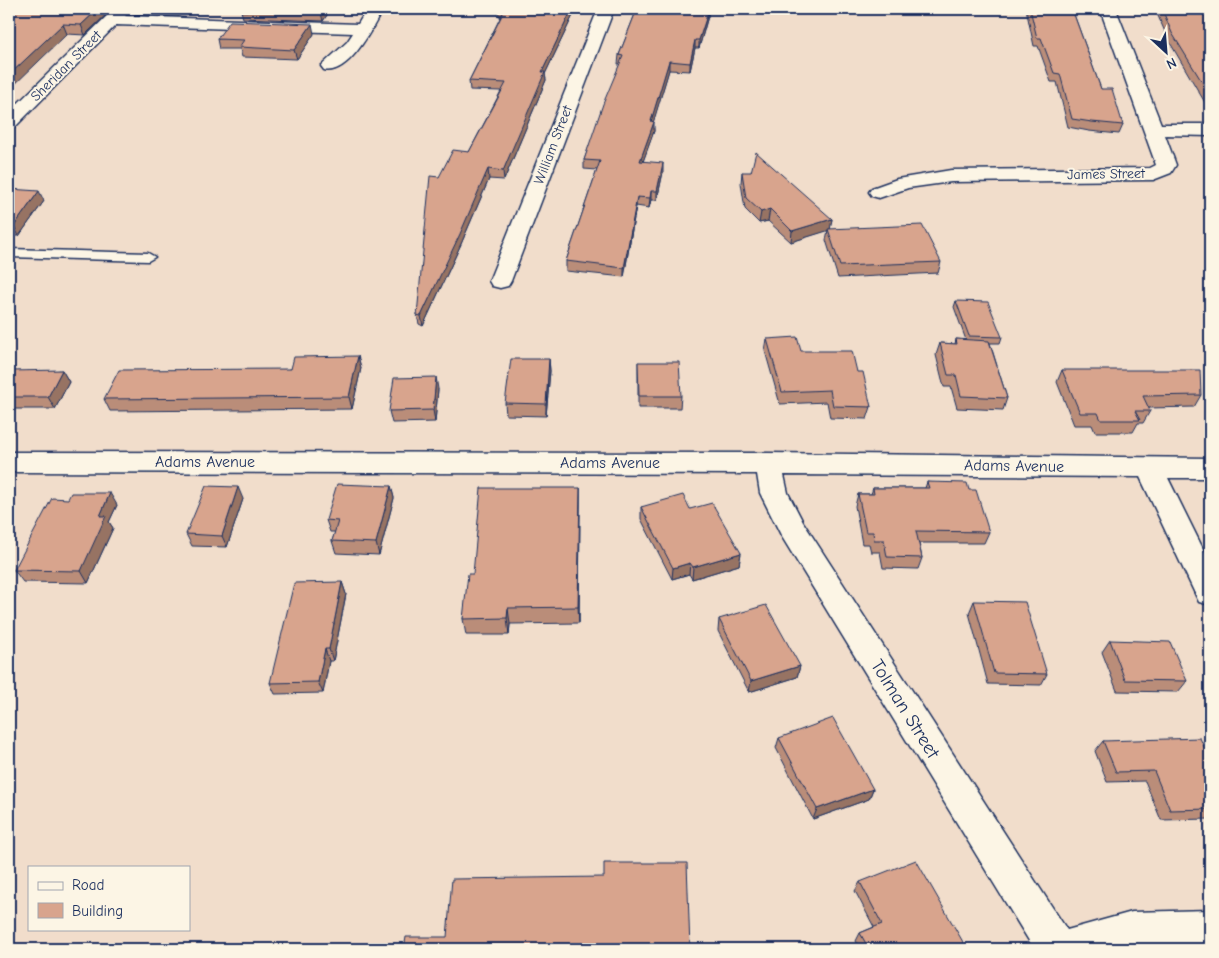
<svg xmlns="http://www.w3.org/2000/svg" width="1219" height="958" viewBox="0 0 1219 958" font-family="'Comic Neue',sans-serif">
	<rect width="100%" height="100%" fill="#f1ddcb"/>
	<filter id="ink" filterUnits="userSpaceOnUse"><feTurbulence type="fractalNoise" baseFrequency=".02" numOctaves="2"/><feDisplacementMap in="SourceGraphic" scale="10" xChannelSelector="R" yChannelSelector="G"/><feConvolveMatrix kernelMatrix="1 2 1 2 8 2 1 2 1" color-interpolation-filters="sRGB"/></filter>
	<g filter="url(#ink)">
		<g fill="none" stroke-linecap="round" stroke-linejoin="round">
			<defs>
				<polygon id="service" points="9,249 148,253 155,257 148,261 9,257"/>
				<g id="minor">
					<path d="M 114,9 L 131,9 L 125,16 L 358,24 L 367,9 L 383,9 C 373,27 349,76 324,70 L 321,66 L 347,42 L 353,33 L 116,25 L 16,126 L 9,128 L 9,112 Z"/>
					<polygon points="598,9 614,9 511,281 508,286 500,288 492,286 489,281"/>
					<polygon points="1100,9 1116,9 1161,124 1210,124 1210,136 1165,135 1176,165 1171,173 1153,180 951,182 908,188 879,198 872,196 869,192 872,188 897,179 951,170 1150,168 1156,165"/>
					<polygon points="9,452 768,453 1210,458 1210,478 1168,478 1210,563 1210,605 1199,602 1140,477 784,475 788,493 803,522 1067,930 1132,912 1210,910 1210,948 1034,949 782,537 760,493 757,474 9,472"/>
				</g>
			</defs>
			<!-- service casing -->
			<use href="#service" stroke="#1b2f5e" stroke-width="3"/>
			<!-- minor casing -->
			<use href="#minor" stroke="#1b2f5e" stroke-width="3"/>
			<!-- service -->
			<use href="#service" fill="#fcf5e5" fill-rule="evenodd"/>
			<!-- minor -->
			<use href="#minor" fill="#fcf5e5" fill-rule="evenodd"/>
		</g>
		<!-- wall -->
		<g fill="#ba8d79" stroke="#1b2f5e">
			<polygon points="9,9 112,9 85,35 67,34"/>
			<polygon points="127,9 185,9 179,16 129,14"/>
			<polygon points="331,9 323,21 243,18 241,11"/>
			<polygon points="498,9 576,9 545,74 546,80 504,180 489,179 461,244 423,326 419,324 417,315 439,177 469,152 501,91 470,90 469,81 501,16 499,16"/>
			<polygon points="637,9 710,9 699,48 695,48 690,71 669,70 653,122 654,131 643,161 663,172 657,200 651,200 649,208 636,206 624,277 566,271 566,261 597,170 584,169 584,160 620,64 618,64 619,55"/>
			<polygon points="1026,9 1072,9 1101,89 1123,125 1119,134 1089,131 1068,127 1057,82 1051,82 1038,46 1034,46"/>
			<polygon points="1155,9 1210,9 1210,106 1207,106 1169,41"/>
			<polygon points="314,34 297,59 242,57 240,49 219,49 217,39"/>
			<polygon points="742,172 832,219 830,229 941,262 938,273 838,278 826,240 828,230 791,242 768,221 759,223 745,209 741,183"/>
			<polygon points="9,189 44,201 19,236 9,236"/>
			<polygon points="956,301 1002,337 1000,343 990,343 1007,398 1003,410 957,408 951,387 944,387 936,355 940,343 955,344 956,339 966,340 954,307"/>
			<polygon points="767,339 857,372 871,407 867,419 830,418 827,402 780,404 765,351"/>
			<polygon points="358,356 361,368 352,409 110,411 104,399 291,369"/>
			<polygon points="549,359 550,371 546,416 506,415 505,403"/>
			<polygon points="638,362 681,396 680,408 638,408"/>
			<polygon points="62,370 69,382 55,409 9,409 9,376"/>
			<polygon points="1062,370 1201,395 1194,407 1149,408 1150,411 1143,423 1138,423 1133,432 1095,432 1092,425 1074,425 1057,382"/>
			<polygon points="438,389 435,422 392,423 389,411"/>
			<polygon points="927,482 969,490 989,532 984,543 919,543 922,558 918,569 883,568 880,552 871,552 869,544 862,544 855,506 858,494 871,494 873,488 925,488"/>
			<polygon points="391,486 394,498 379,555 336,553 332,541 335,532 330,532 326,520"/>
			<polygon points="580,488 580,505 579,623 510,624 509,635 466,635 463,619 473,574"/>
			<polygon points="243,499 227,547 192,546 186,534"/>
			<polygon points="117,505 109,522 113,528 88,583 23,582 14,570"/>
			<polygon points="641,507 690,509 741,553 739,565 692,579 689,574 672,579 641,519"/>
			<polygon points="342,582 346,594 333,661 329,661 323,693 275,694 270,683"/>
			<polygon points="974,601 1047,674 1041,685 988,684 969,613"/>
			<polygon points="719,619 800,666 797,677 749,692 718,631"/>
			<polygon points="1110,640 1187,681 1178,692 1117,691 1102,652"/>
			<polygon points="779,738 873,789 869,799 813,819 776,748"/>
			<polygon points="1103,741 1210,760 1210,819 1161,820 1145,781 1107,782 1095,751"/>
			<polygon points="860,882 967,949 860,949 856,941 860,933 874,927 855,891"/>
		</g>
		<!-- shaded-wall -->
		<g fill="#977363" stroke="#1b2f5e">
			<polygon points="98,9 112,9 85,35 81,25"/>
			<polygon points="177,9 185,9 179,16"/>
			<polygon points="324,9 331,9 323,21 321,13"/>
			<polygon points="572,9 576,9 545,74 546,80 504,180 503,171 542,72"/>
			<polygon points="709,9 710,9 699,48 699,40"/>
			<polygon points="63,24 67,34 9,90 9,75"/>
			<polygon points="312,24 314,34 297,59 294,50"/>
			<polygon points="695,40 695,48 690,71 690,63"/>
			<polygon points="669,61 669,70 651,130 651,121"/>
			<polygon points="654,122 654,131 640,170 640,161"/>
			<polygon points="663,163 663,172 657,200 657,191"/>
			<polygon points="488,169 489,179 461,244 423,326 421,316"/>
			<polygon points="39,191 44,201 19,236 14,226"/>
			<polygon points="651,191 651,200 649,208 650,198"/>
			<polygon points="637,197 636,206 624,277 624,268"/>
			<polygon points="770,209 768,221 759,223 761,212"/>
			<polygon points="832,219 830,230 791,242 792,231"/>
			<polygon points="358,356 361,368 352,409 349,397"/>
			<polygon points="549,359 550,371 546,416 546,404"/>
			<polygon points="62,370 69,382 55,409 48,397"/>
			<polygon points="436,377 438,389 435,422 433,410"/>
			<polygon points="391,486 394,498 379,555 376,543"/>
			<polygon points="238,487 243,499 227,547 222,536"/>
			<polygon points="580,488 580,505 579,623 578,607"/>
			<polygon points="110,493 117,505 109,522 113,528 88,583 81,571 100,516"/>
			<polygon points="741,553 739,565 692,579 693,567"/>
			<polygon points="690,563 689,574 672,579 673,568"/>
			<polygon points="342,582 346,594 333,661 329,649"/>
			<polygon points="508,608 510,624 509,635 507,618"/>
			<polygon points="325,649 329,661 323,693 318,682"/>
			<polygon points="800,666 797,677 749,692 751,681"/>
			<polygon points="873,789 869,799 813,819 817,809"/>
		</g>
		<!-- building -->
		<g fill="#d8a48d" stroke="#1b2f5e">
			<polygon points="9,9 98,9 81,25 63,24 9,75"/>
			<polygon points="242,9 324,9 321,13 241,11"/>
			<polygon points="505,9 572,9 542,72 545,72 503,171 488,169 460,234 421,316 417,315 430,176 439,177 453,150 469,152 506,83 469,81"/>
			<polygon points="637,9 709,9 699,40 695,40 690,63 669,61 651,121 654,122 640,161 663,163 657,191 651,191 650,198 637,197 624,268 566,261 600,161 584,160 603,104 623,56 619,55"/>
			<polygon points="1030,9 1072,9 1101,89 1112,89 1123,125 1092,122 1072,119 1060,74 1054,73 1041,38 1037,38"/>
			<polygon points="1162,9 1210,9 1210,95 1172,33"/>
			<polygon points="230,21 312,24 294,50 239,47 244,40 217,39"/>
			<polygon points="756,152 832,219 792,231 770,209 761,212 746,198 742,172 751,172"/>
			<polygon points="9,189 39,191 14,226 9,226"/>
			<polygon points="922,225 941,262 840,266 828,229"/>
			<polygon points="956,301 988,302 1002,337 969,336"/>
			<polygon points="797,337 801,351 852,351 857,372 863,372 871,407 833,406 830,390 782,392 767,339"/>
			<polygon points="956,339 989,341 1007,398 961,396 956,375 948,375 940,343 957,344"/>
			<polygon points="358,356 349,397 104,399 119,370 291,369 294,357"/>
			<polygon points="511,359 549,359 546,404 505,403"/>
			<polygon points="638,362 679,362 681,396 639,396"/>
			<polygon points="62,370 48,397 9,397 9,376 11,371"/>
			<polygon points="1062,370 1200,370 1201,395 1143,396 1150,411 1135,411 1140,420 1101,420 1098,413 1080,413"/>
			<polygon points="436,377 433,410 389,411 394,378"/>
			<polygon points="927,482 967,483 969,490 976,490 989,532 916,531 922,558 887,557 884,540 874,540 873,532 866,532 858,494 874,494 873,488 929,488"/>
			<polygon points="337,484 391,486 376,543 332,541 338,521 326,520"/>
			<polygon points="206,486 238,487 222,536 186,534"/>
			<polygon points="481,488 580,488 578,607 508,608 507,618 463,619 468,574 473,574"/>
			<polygon points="71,493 110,493 100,516 106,516 81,571 14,570 52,498 68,499"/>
			<polygon points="683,495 690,509 712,503 741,553 693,567 690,563 673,568 641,507"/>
			<polygon points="342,582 329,649 325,649 318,682 270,683 294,583"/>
			<polygon points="974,601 1025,602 1047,674 994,673"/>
			<polygon points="766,605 800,666 751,681 719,619"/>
			<polygon points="1110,640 1170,642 1187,681 1125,680"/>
			<polygon points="833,718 873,789 817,809 779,738"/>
			<polygon points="1200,738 1210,760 1210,809 1170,810 1154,771 1116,772 1103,741"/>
			<polygon points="916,860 967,949 869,949 860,933 882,924 860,882"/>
			<polygon points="604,863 687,863 690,949 404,949 406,937 447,937 452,879 604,877"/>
		</g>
	</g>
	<g text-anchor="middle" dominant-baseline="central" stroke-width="4" stroke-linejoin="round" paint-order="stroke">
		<!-- far-street labels -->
		<g font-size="14" fill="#1b2f5e" stroke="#fcf5e5">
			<text transform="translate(66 66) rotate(-45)">Sheridan Street</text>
			<text transform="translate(553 145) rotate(-69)">William Street</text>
			<text transform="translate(1106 174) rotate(-1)">James Street</text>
		</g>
		<!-- street labels -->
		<g font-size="16" fill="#1b2f5e" stroke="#fcf5e5">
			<text x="205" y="462">Adams Avenue</text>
			<text x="610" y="463">Adams Avenue</text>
			<text transform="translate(1014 466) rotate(1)">Adams Avenue</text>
		</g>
		<!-- near-street labels -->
		<g font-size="19" fill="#1b2f5e" stroke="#fcf5e5">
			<text transform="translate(905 709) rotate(58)">Tolman Street</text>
		</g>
	</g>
	<!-- margin -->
	<rect width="1219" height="958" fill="none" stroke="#fcf5e5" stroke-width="30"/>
	<rect x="15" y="15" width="1189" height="928" fill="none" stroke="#1b2f5e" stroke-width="2" filter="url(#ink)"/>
	<!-- legend -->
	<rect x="28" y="866" width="162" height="65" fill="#fcf5e5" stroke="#a2a6af"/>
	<rect x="38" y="882" width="25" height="8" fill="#fcf5e5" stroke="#a2a6af"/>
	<text x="72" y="890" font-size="15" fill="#1b2f5e">Road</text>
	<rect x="38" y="903" width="25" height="15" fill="#d8a48d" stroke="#a2a6af"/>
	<text x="72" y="916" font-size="15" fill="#1b2f5e">Building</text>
	<!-- north arrow -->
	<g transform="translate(1166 52) rotate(154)" stroke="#fcf5e5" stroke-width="4" paint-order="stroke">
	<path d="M0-4L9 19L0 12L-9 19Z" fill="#1b2f5e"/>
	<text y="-8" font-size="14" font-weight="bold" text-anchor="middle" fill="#1b2f5e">N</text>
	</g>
</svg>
